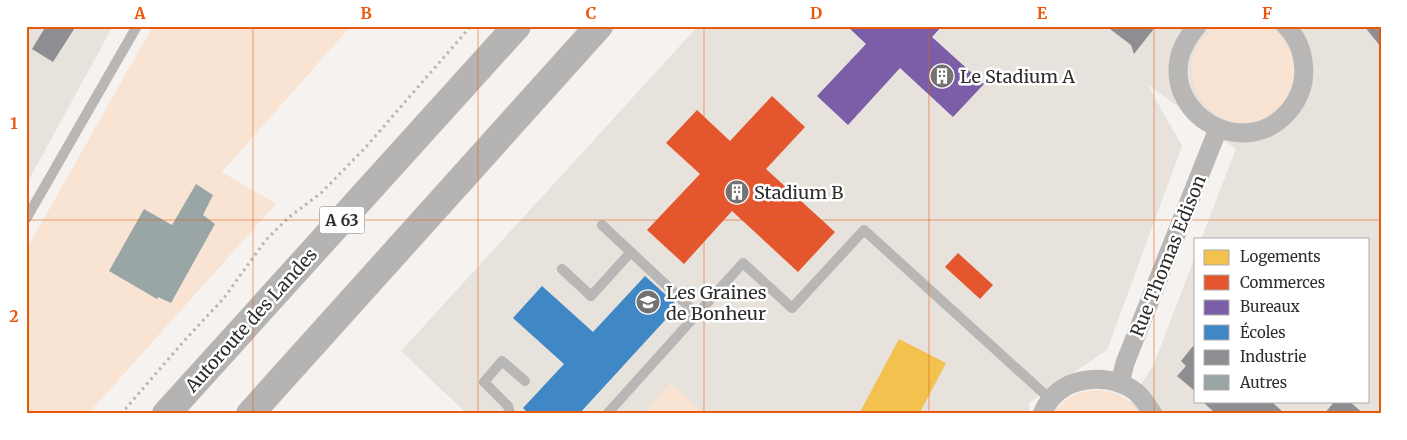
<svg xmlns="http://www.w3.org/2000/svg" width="1407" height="440" viewBox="0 0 1407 440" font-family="Merriweather,serif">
	<rect width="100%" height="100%" fill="#f5f2f0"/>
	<!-- built -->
	<g fill="#e8e2dd">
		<polygon points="26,26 113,26 26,185"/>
		<polygon points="698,26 1381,26 1381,414 1122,414 1154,364 1196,254 1196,401 1368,401 1368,239 1201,239 1236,149 1147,84 1182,146 1107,350 1029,403 1029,414 467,414 401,351"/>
	</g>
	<!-- green -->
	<g fill="#f9e4d4">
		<polygon points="153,26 351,26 222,172 276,204 88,414 26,414 26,250"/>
		<path d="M 1217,26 C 1229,26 1240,26 1252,26 C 1256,26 1262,25 1267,26 C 1281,29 1294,55 1294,69 C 1295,79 1290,89 1286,98 C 1282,106 1275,111 1267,116 C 1213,146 1158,67 1217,26 Z"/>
		<polygon points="670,383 705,414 644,414"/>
		<path d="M 1093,390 C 1114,390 1128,396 1140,414 L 1053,414 C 1063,399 1076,392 1093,390 Z"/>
	</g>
	<!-- homes -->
	<polygon fill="#f2c14e" points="899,339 946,363 919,414 859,414"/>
	<!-- shops -->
	<g fill="#e4572e">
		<polygon points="772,96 805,127 766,169 835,232 798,272 732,211 684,264 647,230 700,174 666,143 697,110 730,141"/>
		<polygon points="958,253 993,285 980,299 945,267"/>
	</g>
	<!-- offices -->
	<polygon fill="#7b5ea7" points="847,26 942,26 932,37 984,84 953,117 900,68 848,125 817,96 866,44"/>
	<!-- schools -->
	<polygon fill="#3f88c5" points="645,276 678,306 579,414 529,414 523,408 564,364 513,318 542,286 593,332"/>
	<!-- industry -->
	<g fill="#8d8d92">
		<polygon points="46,26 76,26 53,62 32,49"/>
		<polygon points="1106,26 1156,26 1134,54 1131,45"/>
		<polygon points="1364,26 1381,26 1381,47"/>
		<polygon points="1193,346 1196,349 1196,392 1177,376 1186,366 1181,361"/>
		<polygon points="1202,401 1271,401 1285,414 1216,414"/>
		<polygon points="1335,401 1349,401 1364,414 1324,414"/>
	</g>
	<!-- building -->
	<polygon fill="#99a6a5" points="196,184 213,195 203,215 215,224 171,303 158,297 157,299 109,271 144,209 172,225"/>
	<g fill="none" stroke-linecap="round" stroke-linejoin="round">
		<!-- path -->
		<polyline stroke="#b7b6b4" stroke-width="3" stroke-dasharray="2.5 4" stroke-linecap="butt" points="121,414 184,341 224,298 265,241 288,218 321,193 365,148 471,26"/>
		<!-- service -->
		<g stroke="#b8b7b6" stroke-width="10">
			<polyline points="26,219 137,26"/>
			<polyline points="602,225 697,314"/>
			<polyline points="562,269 591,296 631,252"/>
			<polyline points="510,414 508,406 484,382 502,361 525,381"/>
			<polyline points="607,414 743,263 792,308 864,230 1050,399"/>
		</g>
		<!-- minor -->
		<g stroke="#b8b7b6" stroke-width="19">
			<path d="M 1197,26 C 1189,36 1181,47 1179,60 C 1169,116 1239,156 1282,118 C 1293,108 1300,97 1303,82 C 1306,62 1301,41 1286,26"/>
			<polyline points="1120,383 1125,363 1218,129"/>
			<path d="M 1042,414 C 1044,409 1047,404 1050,400 C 1070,375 1111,373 1136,392 C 1143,398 1148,406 1153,414"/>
		</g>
		<!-- motorway -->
		<g stroke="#b5b4b3" stroke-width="28">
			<polyline points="166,414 517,26"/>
			<polyline points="250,414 599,26"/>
		</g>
	</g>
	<!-- grid -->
	<path fill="none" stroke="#e8590c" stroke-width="1" stroke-opacity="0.55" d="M 253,26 L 253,414M 478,26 L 478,414M 704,26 L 704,414M 929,26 L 929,414M 1154,26 L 1154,414M 26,220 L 1381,220"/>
	<!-- icons -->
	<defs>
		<symbol id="building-disc" viewBox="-11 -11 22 22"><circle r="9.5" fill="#757371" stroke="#fff"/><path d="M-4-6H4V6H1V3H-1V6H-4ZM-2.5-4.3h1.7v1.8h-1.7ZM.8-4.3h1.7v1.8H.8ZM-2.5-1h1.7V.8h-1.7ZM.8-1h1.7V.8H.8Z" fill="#fff"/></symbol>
		<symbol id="school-disc" viewBox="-11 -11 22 22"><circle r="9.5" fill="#757371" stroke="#fff"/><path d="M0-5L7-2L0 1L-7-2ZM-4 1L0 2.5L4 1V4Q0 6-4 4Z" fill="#fff"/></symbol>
	</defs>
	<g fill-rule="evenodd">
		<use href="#building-disc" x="928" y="62" width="28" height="28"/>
		<use href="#building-disc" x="723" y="178" width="28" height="28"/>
		<use href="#school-disc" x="634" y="288" width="28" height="28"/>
	</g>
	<g text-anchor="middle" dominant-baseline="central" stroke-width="5" stroke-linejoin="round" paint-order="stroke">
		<!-- shield labels -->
		<rect fill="#fff" stroke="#6e6d6c" stroke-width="1" x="319.5" y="206.5" width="45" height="27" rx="4"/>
		<g font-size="16" font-weight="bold" fill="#302e2d">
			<text x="342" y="220">A 63</text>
		</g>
		<!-- poi labels -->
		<g font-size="18" fill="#302e2d" stroke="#fff" text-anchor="start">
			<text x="960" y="76">Le Stadium A</text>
			<text x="754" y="192">Stadium B</text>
			<text x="666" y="292">Les Graines<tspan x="666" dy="21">de Bonheur</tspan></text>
		</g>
		<!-- street labels -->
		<g font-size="18" fill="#302e2d" stroke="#fff">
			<text transform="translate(1168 256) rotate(-68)">Rue Thomas Edison</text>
			<text transform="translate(251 320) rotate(-48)">Autoroute des Landes</text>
		</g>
	</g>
	<!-- border -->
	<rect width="1407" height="440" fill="none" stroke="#ffffff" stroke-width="55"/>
	<!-- legend -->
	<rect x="1194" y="238" width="175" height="165" fill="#ffffff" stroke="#acabab"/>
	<rect x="1204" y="250" width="25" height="15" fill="#f2c14e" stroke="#acabab"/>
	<text x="1240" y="262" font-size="15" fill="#302e2d">Logements</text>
	<rect x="1204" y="275" width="25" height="15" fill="#e4572e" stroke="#acabab"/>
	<text x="1240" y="288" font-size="15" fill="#302e2d">Commerces</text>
	<rect x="1204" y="300" width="25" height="15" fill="#7b5ea7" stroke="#acabab"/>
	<text x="1240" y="312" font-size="15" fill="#302e2d">Bureaux</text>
	<rect x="1204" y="325" width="25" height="15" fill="#3f88c5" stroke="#acabab"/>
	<text x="1240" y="338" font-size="15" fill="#302e2d">Écoles</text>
	<rect x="1204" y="350" width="25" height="15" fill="#8d8d92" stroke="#acabab"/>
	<text x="1240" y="362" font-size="15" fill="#302e2d">Industrie</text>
	<rect x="1204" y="375" width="25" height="15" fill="#99a6a5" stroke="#acabab"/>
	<text x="1240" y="388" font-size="15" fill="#302e2d">Autres</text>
	<rect x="28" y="28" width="1352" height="384" fill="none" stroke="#e8590c" stroke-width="2"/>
	<g font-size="16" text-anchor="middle" font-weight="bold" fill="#e8590c">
		<text x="140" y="19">A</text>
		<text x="366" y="19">B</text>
		<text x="591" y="19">C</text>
		<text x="816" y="19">D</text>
		<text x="1042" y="19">E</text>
		<text x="1267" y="19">F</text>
		<text x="14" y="129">1</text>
		<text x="14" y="322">2</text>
	</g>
</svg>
